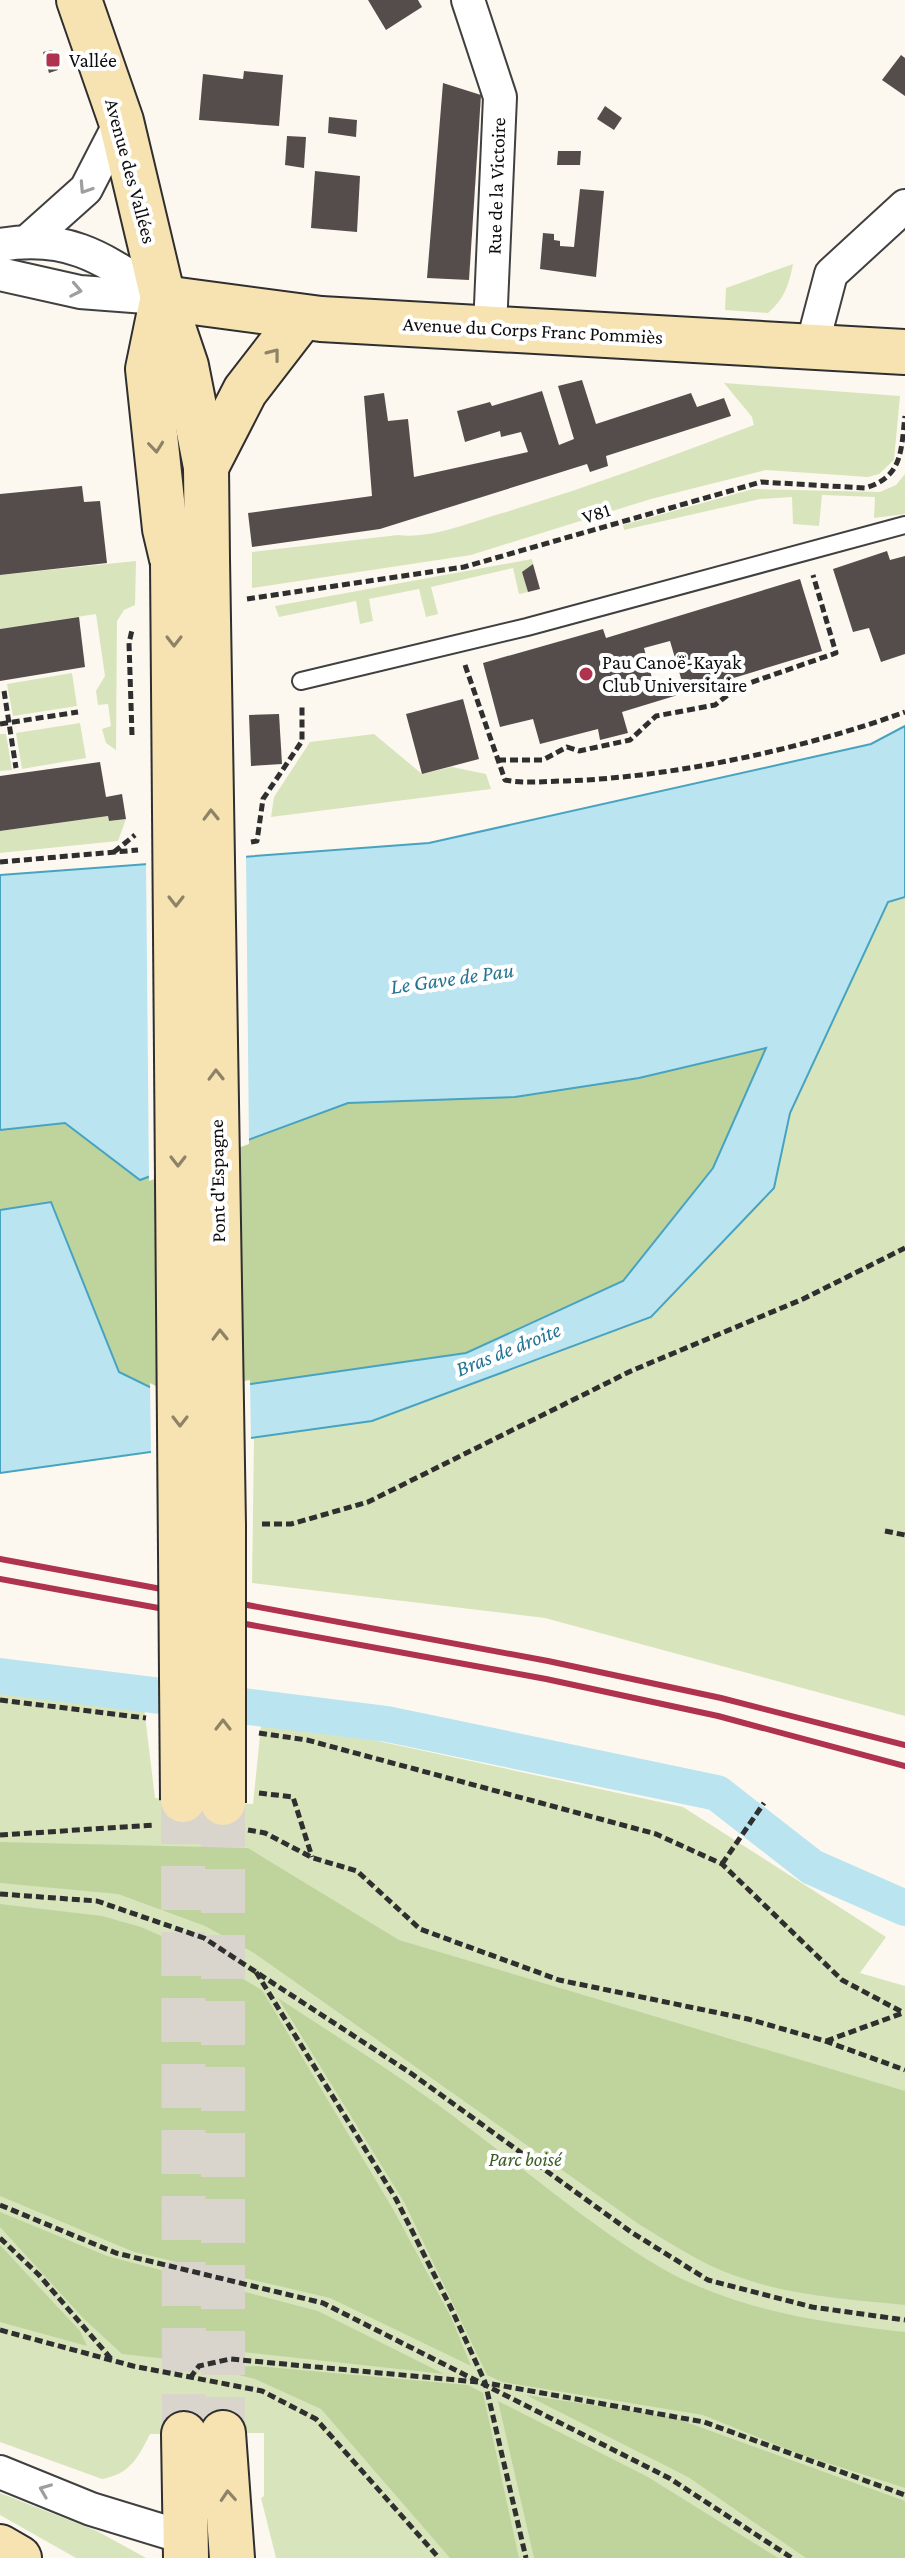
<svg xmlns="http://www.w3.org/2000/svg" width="905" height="2558" viewBox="0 0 905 2558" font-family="'Crimson Pro',serif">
	<rect width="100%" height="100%" fill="#fdf8ef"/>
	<!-- green -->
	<g fill="#d8e5bc">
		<path d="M 793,264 C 789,285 784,299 768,313 L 725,310 L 726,288 Z"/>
		<path d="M 724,383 L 900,396 L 894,460 L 879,474 L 868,477 L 766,470 L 651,499 L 471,555 L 252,588 L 252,552 L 398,535 C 430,539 469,523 499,514 C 586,488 670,457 754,425 L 752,417 Z"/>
		<polygon points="905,474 905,514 874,518 875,497 822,495 819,526 793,524 792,497 760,499 624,530 623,525 753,489 880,492 896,485"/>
		<polygon points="532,559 533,564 523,572 528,592 519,594 513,568 431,587 438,614 426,617 419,589 369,599 373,621 360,624 356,601 279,617 275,606"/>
		<polygon points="136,561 135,605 124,610 117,621 116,750 106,743 102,729 111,726 108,704 98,705 96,691 105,676 96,614 0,629 0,575"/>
		<polygon points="72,673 77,706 13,716 7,684"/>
		<polygon points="80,723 86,758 22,769 16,733"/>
		<polygon points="0,734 6,734 12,770 0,771"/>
		<polygon points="374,734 422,774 452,767 486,774 491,789 271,817 274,797 310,742"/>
		<polygon points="108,816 109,821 126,819 118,841 0,853 0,831"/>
		<polygon points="905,897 905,1716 545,1618 252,1583 254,1438 372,1421 651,1317 774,1188 790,1113 888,902"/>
		<path d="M 0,1694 L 144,1707 L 155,1798 L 253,1804 L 262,1716 L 683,1807 L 886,1937 L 860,1973 L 905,1986 L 905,2558 L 276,2558 L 261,2498 L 264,2496 L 264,2433 L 150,2434 C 138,2458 130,2474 102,2479 L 0,2442 Z"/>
		<polygon points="0,2493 97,2531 146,2558 76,2558 0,2515"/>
	</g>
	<!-- forest -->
	<g fill="#bfd49d">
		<polygon points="767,1047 713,1168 623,1281 466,1353 168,1396 119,1372 51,1202 0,1210 0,1130 65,1123 140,1180 348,1103 515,1097 639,1078"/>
		<path d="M 0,1842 L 248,1848 L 399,1940 L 905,2091 L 905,2305 C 847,2299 789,2296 733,2275 C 700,2263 670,2243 640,2225 L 254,1953 L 205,1926 L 118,1894 L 0,1883 Z"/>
		<polygon points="0,1904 102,1916 141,1927 191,1949 262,1990 393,2209 451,2317 471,2366 330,2298 134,2252 0,2196"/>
		<path d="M 278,1998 C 342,2040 408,2081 469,2128 C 531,2174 609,2241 676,2276 C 748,2312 826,2323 905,2332 L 905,2488 L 799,2454 L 703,2415 L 502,2382 L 487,2375 L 404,2202 Z"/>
		<polygon points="0,2212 107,2256 318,2311 444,2374 242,2352 167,2359 122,2354 83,2318 0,2227"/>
		<polygon points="0,2245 80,2331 87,2346 0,2322"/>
		<polygon points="256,2366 468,2385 483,2393 519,2558 450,2558 321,2409 255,2379 222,2371 230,2367"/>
		<polygon points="526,2395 672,2417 905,2501 905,2558 806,2558 688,2477"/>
		<polygon points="498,2401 648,2477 778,2558 534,2558"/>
	</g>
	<!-- water -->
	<polygon fill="#b9e4f0" stroke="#47a3c0" stroke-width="2" points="905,726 905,897 888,902 790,1113 774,1188 651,1317 372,1421 0,1473 0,1210 51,1202 119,1372 168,1396 466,1353 623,1281 713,1168 766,1048 639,1078 515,1097 348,1103 140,1180 65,1123 0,1130 0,875 429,843 871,744"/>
	<!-- pier -->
	<g fill="#fdf8ef">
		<polygon points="246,853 249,1144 149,1181 146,860"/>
		<polygon points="250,1380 251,1442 151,1456 150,1383 168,1392"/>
	</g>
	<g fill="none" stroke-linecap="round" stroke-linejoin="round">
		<!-- canal -->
		<polyline stroke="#b9e4f0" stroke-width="36" points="0,1676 387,1724 717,1793 812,1867 905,1908"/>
	</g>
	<!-- building -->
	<g fill="#554d4b" fill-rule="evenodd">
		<polygon points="368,0 418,0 422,7 386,30"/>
		<polygon points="52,50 58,70 49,73 43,52"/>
		<polygon points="901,55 905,58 905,96 882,80"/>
		<polygon points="244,71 283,75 279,126 199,120 203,74 243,79"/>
		<polygon points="443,83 481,95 469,280 427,278"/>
		<polygon points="605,106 622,118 614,130 597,119"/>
		<polygon points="329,117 357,120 356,137 328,133"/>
		<polygon points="287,136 306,137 304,168 285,165"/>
		<polygon points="558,151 581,151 580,165 557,165"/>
		<polygon points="315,171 360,176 357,232 311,228"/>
		<polygon points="580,189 604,191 596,277 540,269 543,233 554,234 554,240 560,241 560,246 574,247"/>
		<polygon points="582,380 596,424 691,393 697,407 724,398 731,416 606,456 608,466 590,472 587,464 380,529 252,547 248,513 372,496 364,396 384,393 388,421 408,419 414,477 528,452 521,432 501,437 500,431 465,442 457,411 490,402 492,406 542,391 559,445 574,439 558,386"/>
		<polygon points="82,486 84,502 100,501 107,563 0,575 0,494"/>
		<polygon points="887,551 890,560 905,556 905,654 881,662 869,628 853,632 833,569"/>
		<polygon points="533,564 540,589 528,592 522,572"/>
		<path d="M 800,579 L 822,651 L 622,712 L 628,733 L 600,740 L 598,729 L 540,744 L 533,719 L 500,727 L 483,663 L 603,629 L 606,638 ZM 670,641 L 683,685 L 656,693 L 644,648 Z"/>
		<polygon points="79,617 85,667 0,681 0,629"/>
		<polygon points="463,699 479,759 422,774 406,714"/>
		<polygon points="279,714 282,764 251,766 249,715"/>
		<polygon points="100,762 106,797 122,794 126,819 109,821 108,816 0,831 0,776"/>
	</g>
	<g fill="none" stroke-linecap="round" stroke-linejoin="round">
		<!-- secondary-tunnel -->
		<g stroke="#d9d5cd" stroke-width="44" stroke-dasharray="44 22" stroke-linecap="butt">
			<polyline points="183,1800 184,2434"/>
			<polyline points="223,1803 223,2433"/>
		</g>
		<defs>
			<polyline id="lane" points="301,681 527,627 905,525"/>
			<g id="street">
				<polyline points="468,0 500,97 490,328"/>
				<polyline points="29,240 86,189 121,121"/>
				<path d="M 0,245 C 72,233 106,261 163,298"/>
				<polyline points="0,274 80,292 159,298"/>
				<polyline points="812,346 831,274 905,206"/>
				<polyline points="0,2472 91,2509 186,2538"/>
			</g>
			<g id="secondary">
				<polyline points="79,0 121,121 163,298 186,366 206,467 207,559"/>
				<polyline points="163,298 321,319 905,352"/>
				<polyline points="162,301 148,369 165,529 173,563"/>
				<polyline points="206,467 245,391 302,317"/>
				<polyline points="223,2433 232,2558"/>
				<polyline points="184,2434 186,2558"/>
				<polyline points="0,2547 19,2558"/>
			</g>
		</defs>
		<!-- lane casing -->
		<use href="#lane" stroke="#404040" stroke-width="20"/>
		<!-- street casing -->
		<use href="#street" stroke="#404040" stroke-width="36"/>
		<!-- secondary casing -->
		<use href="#secondary" stroke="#2f2f2f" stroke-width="48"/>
		<!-- path -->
		<g stroke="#2f2f2f" stroke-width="5" stroke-dasharray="8 4" stroke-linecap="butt">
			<path d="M 247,599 L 464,567 L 761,482 L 865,488 C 903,477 901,450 905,416"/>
			<path d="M 465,665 L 505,780 C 526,784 545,781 566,781 C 674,777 803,749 905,712"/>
			<polyline points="4,691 16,768"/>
			<polyline points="0,724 78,712"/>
			<polyline points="132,735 129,643 132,630"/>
			<polyline points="498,760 543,760 567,747 579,751 630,740 656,716 715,705 738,687 836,653 813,575"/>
			<polyline points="251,842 257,841 263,799 302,741 302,706"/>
			<polyline points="114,852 135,835"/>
			<polyline points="0,862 138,850"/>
			<polyline points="262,1524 291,1524 368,1502 631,1371 803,1299 905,1248"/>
			<polyline points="885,1531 905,1535"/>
			<polyline points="0,1700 146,1718"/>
			<polyline points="259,1733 307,1740 656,1834 722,1864 842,1980 904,2013"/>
			<polyline points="259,1793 293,1797 312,1857"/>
			<polyline points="248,1830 265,1833 313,1858 357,1871 420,1929 559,1980 748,2019 825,2041 905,2070"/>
			<polyline points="0,1835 155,1825"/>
			<polyline points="722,1864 764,1803"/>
			<polyline points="0,1894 97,1901 204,1938 412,2074 631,2232 708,2280 812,2307 905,2320"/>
			<polyline points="256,1972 396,2199 451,2308 485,2382 526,2558"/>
			<polyline points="826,2041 903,2013"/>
			<polyline points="0,2205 116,2253 323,2303 669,2478 792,2558"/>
			<polyline points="0,2238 39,2275 113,2361"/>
			<polyline points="0,2330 133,2366 262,2391 316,2419 439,2558"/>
			<polyline points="190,2378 199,2366 230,2359 478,2382"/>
			<polyline points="492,2384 704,2422 905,2495"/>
		</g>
		<!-- lane -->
		<use href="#lane" stroke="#fff" stroke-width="16"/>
		<!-- street -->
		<use href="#street" stroke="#fff" stroke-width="32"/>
		<!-- secondary -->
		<use href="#secondary" stroke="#f7e3b1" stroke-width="44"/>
		<!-- rail -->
		<g stroke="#af334e" stroke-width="6">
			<polyline points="0,1559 548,1661 721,1698 905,1745"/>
			<polyline points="0,1579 546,1679 718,1716 905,1766"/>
		</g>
		<defs>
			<g id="secondary-bridge">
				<polyline points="207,559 223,1525 223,1803"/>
				<polyline points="173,563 183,1800"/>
			</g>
		</defs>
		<!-- secondary-bridge casing -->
		<use href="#secondary-bridge" stroke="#2f2f2f" stroke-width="48" stroke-linecap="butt"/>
		<!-- secondary-bridge -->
		<use href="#secondary-bridge" stroke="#f7e3b1" stroke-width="44"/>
	</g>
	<!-- one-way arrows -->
	<defs><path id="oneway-chevron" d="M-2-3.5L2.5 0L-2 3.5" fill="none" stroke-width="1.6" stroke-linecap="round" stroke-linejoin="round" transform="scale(2)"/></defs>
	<g stroke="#9e9e9e">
		<use href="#oneway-chevron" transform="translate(85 188) rotate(123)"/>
		<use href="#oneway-chevron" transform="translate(76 290) rotate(11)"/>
		<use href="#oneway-chevron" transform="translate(45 2490) rotate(-158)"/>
	</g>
	<g stroke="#8e8367">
		<use href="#oneway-chevron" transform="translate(274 354) rotate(-52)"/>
		<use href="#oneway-chevron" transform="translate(156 447) rotate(84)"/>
		<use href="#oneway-chevron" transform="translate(174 641) rotate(90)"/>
		<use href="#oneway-chevron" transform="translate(211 815) rotate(-91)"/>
		<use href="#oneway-chevron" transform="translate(176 901) rotate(90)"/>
		<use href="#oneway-chevron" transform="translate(216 1075) rotate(-91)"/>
		<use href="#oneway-chevron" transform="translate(178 1161) rotate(90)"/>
		<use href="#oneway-chevron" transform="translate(220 1335) rotate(-91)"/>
		<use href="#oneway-chevron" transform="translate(180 1421) rotate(90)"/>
		<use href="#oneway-chevron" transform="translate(223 1725) rotate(-90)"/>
		<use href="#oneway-chevron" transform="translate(228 2496) rotate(-94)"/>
	</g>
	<!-- markers -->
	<g fill="#af334e" stroke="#fff" stroke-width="3">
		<rect x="45" y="52" width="16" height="16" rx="4"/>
		<circle cx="586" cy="674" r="8"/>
	</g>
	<g text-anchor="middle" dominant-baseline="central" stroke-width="8" stroke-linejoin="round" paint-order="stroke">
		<!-- poi labels -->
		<g font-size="20" fill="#0d0d0d" stroke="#fff" text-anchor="start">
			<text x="69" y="60">Vallée</text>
			<text x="602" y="662">Pau Canoë-Kayak<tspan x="602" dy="23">Club Universitaire</tspan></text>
		</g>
		<!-- street labels -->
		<g font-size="20" fill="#0d0d0d" stroke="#fff">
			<text transform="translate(131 171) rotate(75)">Avenue des Vallées</text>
			<text transform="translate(496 186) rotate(-88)">Rue de la Victoire</text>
			<text transform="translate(533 330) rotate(3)">Avenue du Corps Franc Pommiès</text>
			<text transform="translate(596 513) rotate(-19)">V81</text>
			<text transform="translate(217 1181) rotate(-91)">Pont d'Espagne</text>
		</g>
		<!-- park labels -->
		<g font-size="20" font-style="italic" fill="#3a5e24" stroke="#fff">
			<text x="525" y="2159">Parc boisé</text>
		</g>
		<!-- water labels -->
		<g font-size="22" font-style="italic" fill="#237493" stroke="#fff">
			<text transform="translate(452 978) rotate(-8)">Le Gave de Pau</text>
			<text transform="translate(508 1349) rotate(-22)">Bras de droite</text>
		</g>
	</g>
</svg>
